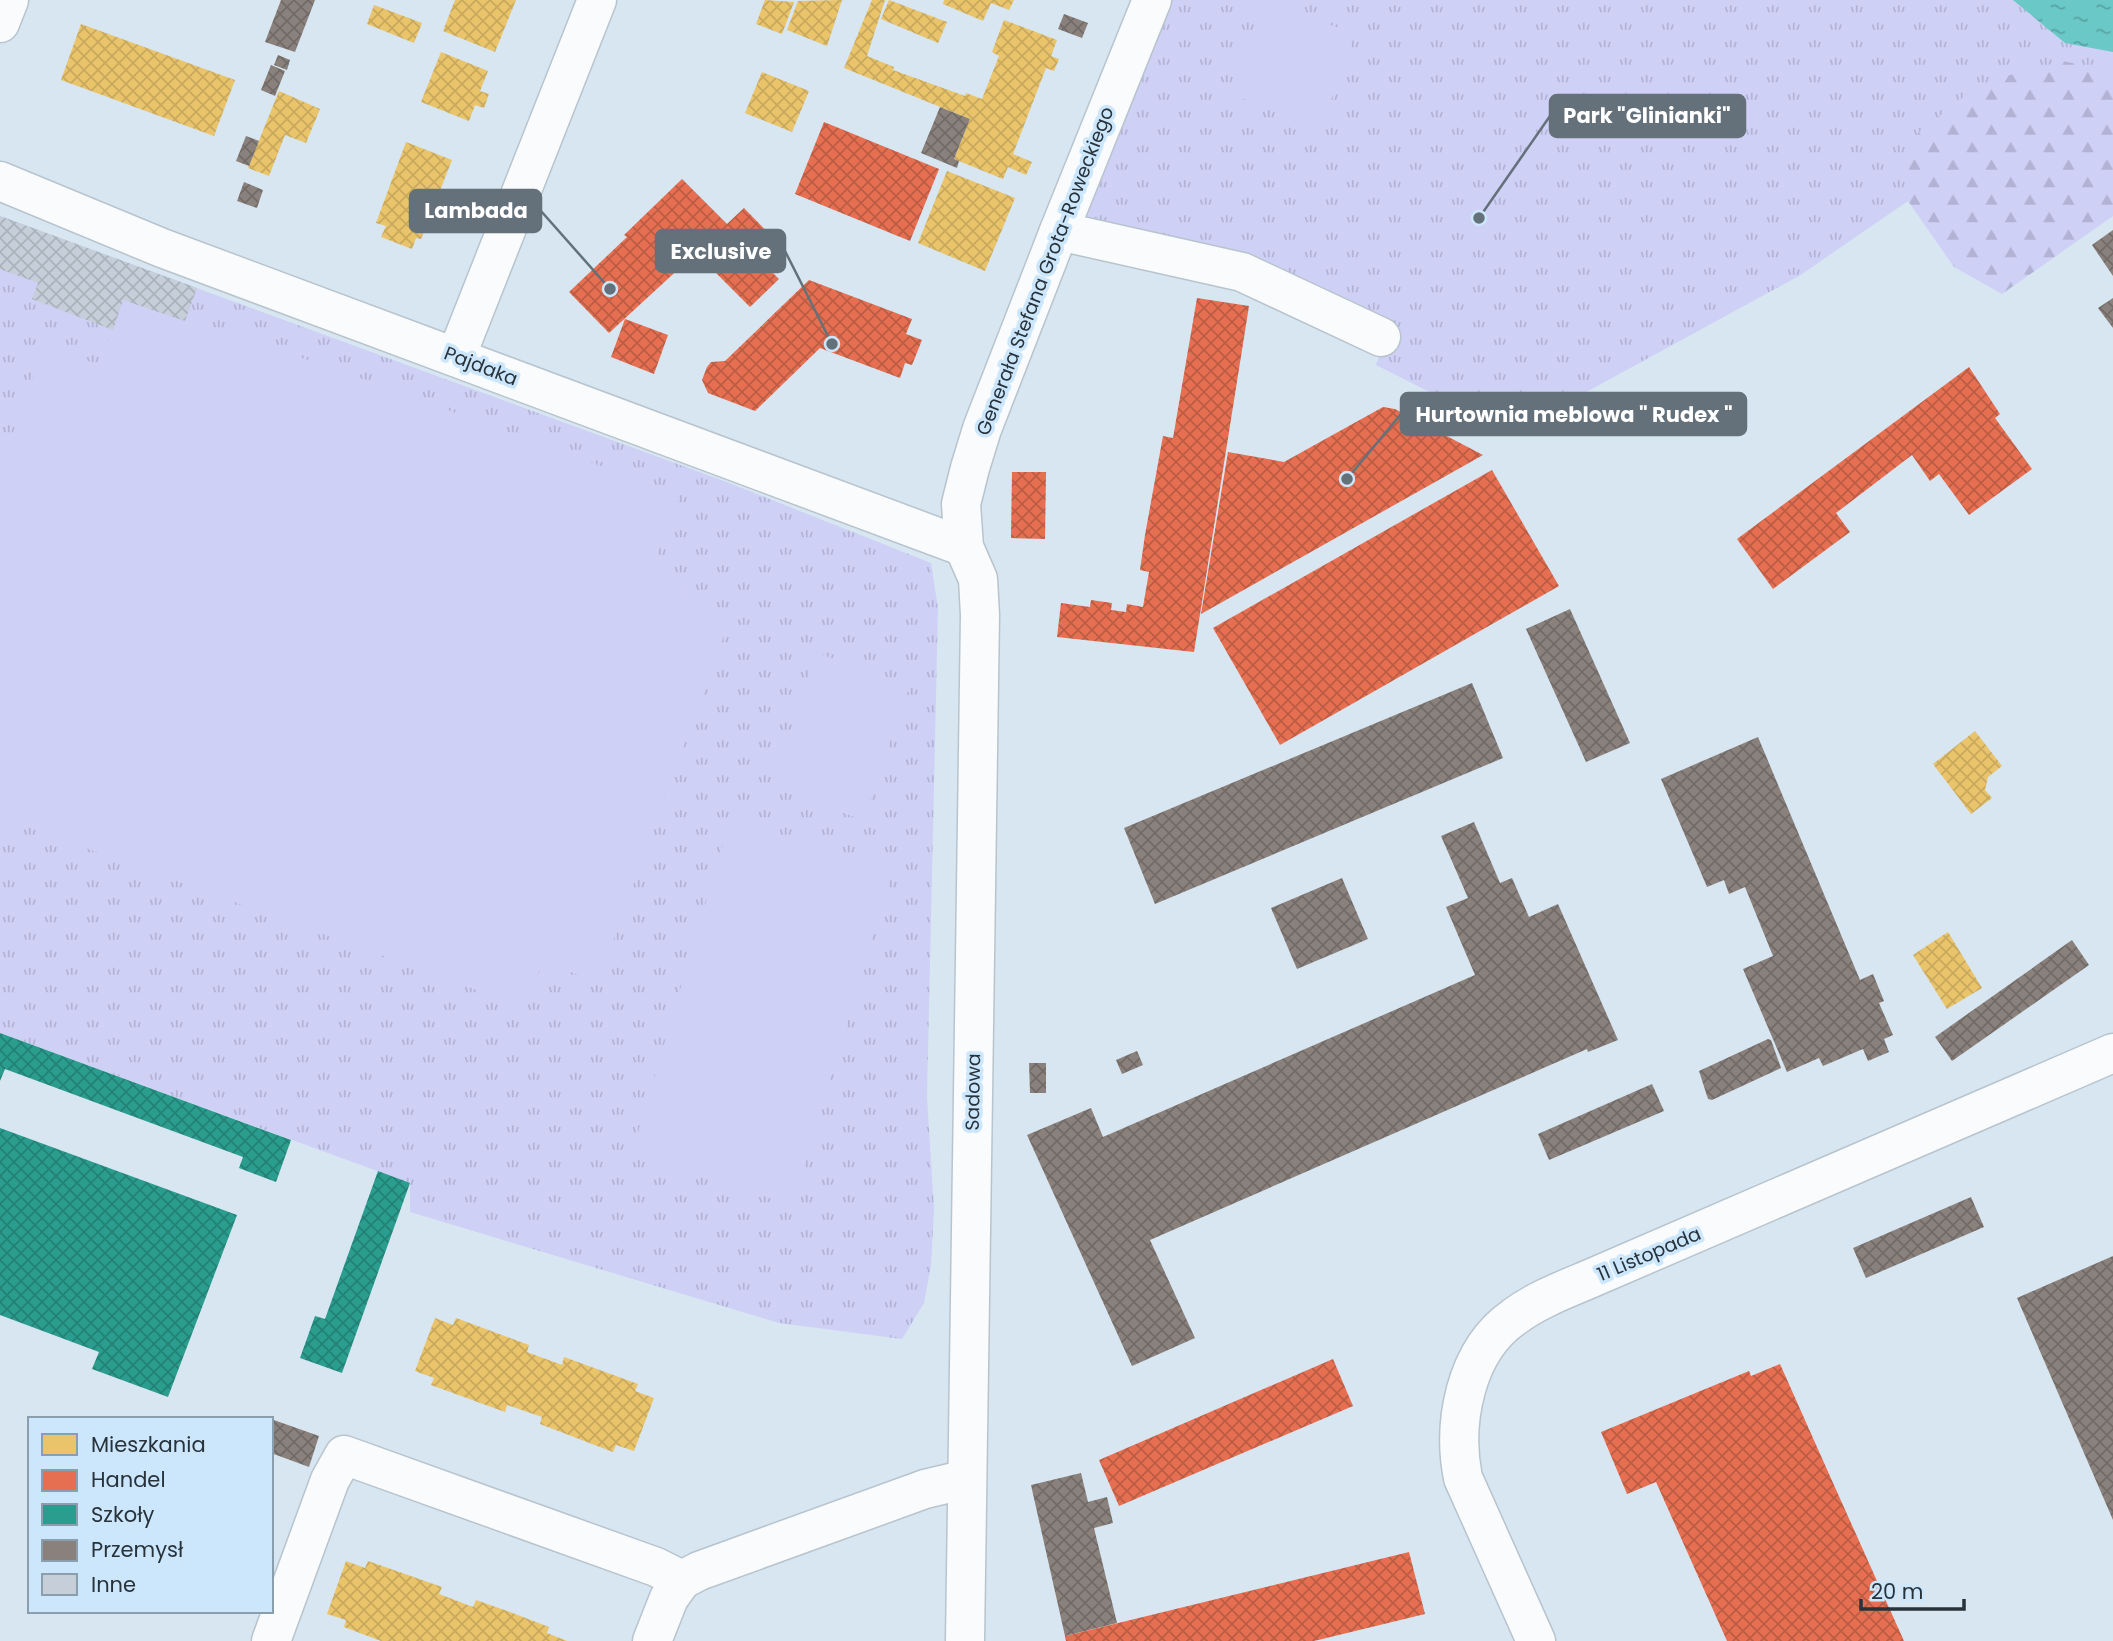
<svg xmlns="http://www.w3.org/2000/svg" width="2113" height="1641" viewBox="0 0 2113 1641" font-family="Poppins,sans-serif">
	<defs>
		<pattern id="grass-tufts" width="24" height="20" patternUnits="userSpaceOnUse" patternTransform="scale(1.75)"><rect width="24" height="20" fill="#cfd0f6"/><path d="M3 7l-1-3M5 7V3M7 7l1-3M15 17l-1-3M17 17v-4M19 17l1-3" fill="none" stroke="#b2b3d4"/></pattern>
		<pattern id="forest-firs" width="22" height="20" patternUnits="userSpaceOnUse" patternTransform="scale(1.75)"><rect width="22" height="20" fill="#cfd0f6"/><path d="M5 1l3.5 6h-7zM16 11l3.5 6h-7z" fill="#b2b3d4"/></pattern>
		<pattern id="water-ripples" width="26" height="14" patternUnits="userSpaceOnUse" patternTransform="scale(1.75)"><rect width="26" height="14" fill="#6ac8c6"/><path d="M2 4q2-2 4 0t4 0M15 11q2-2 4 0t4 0" fill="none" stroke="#57a3a2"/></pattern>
		<pattern id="homes-cross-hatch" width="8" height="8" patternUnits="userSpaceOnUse" patternTransform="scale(1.75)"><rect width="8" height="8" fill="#e9c46a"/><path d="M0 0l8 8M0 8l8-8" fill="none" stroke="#c8a95d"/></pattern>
		<pattern id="shops-cross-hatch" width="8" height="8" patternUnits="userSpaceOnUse" patternTransform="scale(1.75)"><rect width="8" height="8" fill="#e76f51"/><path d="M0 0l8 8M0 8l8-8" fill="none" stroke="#bb5c44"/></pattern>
		<pattern id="schools-cross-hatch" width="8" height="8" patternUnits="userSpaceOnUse" patternTransform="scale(1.75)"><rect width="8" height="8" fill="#2a9d8f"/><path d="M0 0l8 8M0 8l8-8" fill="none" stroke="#248176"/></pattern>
		<pattern id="industry-cross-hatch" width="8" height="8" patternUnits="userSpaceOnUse" patternTransform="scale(1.75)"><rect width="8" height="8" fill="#8a817c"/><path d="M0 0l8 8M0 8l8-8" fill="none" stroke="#716a67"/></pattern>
		<pattern id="building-cross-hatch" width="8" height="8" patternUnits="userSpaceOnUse" patternTransform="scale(1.75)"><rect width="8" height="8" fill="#c6cfd9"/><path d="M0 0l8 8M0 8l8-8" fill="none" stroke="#aab2bb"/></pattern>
	</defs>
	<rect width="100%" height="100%" fill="#d7e6f1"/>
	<!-- grass -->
	<g fill="url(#grass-tufts)">
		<polygon points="1168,0 2113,0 2113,211 1908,171 1908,201 1799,276 1511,433 1376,365 1391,324 1071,225"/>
		<polygon points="0,216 724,481 931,563 938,608 927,1097 934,1209 931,1265 924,1303 902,1339 779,1323 410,1212 410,1183 0,1033"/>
	</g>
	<!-- forest -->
	<polygon fill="url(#forest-firs)" points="2063,61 2113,72 2113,216 2002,294 1954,267 1908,201 1908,171 1918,133 1966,95 2010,75"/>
	<!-- pitch -->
	<g fill="#cfd0f6">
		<polygon points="1264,0 1355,34 1320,130 1229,93"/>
		<polygon points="123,300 333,368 680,495 652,568 688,581 682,599 731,616 598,982 543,962 524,1007 0,817 0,468 45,345 99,365"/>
		<polygon points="817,653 910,685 863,820 771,787"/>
		<polygon points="730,820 893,869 793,1205 631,1156"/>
	</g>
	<!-- water -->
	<polygon fill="url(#water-ripples)" points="2013,0 2113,0 2113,52 2065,43"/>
	<!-- homes -->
	<g fill="url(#homes-cross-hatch)">
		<polygon points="455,0 516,0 495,52 443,31"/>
		<polygon points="765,0 794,2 782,34 756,24"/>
		<polygon points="842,0 827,46 787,30 798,1"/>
		<polygon points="872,0 885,0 867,56 894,67 893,70 965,96 966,93 982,99 999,56 992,52 1004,20 1057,40 1051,56 1059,59 1054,71 1046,68 1013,154 1032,162 1026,175 1008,167 1003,179 954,159 970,119 844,68"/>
		<polygon points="889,0 947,22 938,43 881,19"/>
		<polygon points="944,0 1014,0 1009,10 991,3 983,21 943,4"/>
		<polygon points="374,5 422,23 414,43 367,24"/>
		<polygon points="81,24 235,80 214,136 61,80"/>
		<polygon points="441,52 488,71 480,91 489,94 484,108 475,105 469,121 421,102"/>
		<polygon points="762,72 809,91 792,132 745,113"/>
		<polygon points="279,91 320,109 306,143 285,135 269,176 248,168"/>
		<polygon points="406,142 452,160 421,239 416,238 412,249 381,237 386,226 376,223"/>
		<polygon points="947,171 1015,198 985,271 918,243"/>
		<polygon points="1975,731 2002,766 1988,777 1985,790 1992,798 1971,814 1933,764"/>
		<polygon points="1948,932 1982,988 1947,1009 1913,955"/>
		<polygon points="435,1318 453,1325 456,1318 529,1345 527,1352 562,1365 564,1357 638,1384 635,1391 654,1398 634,1451 616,1445 613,1452 540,1424 542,1417 507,1405 505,1412 431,1385 434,1378 415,1371"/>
		<polygon points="346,1561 365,1568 368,1561 442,1587 439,1594 473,1607 476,1600 510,1612 549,1627 547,1633 567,1641 381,1641 344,1627 346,1620 327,1614"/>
	</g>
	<!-- shops -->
	<g fill="url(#shops-cross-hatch)">
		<polygon points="824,122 939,169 910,241 795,194"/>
		<polygon points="682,179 727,224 744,208 785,250 767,267 779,279 750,307 696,253 609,333 569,292 627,237 624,235"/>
		<polygon points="809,280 912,319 906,334 922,340 912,365 905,363 900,378 820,348 755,411 708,393 702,380 707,367 711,362 725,361"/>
		<polygon points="1197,298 1249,306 1194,652 1057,637 1061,603 1090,607 1091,600 1112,603 1111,610 1126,612 1127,604 1143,607 1149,572 1140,570 1145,535 1163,436 1173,438"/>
		<polygon points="625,319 668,335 654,374 611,357"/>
		<polygon points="1969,367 2000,414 1995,418 2032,469 1969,515 1939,474 1930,481 1912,455 1836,513 1850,532 1773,589 1737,539"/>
		<polygon points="1383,407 1395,409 1483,455 1201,614 1228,452 1284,462"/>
		<polygon points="1492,470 1559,586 1280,745 1213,628"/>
		<polygon points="1012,472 1046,472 1045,539 1011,538"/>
		<polygon points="1333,1359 1353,1406 1119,1506 1099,1460"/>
		<polygon points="1780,1364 1829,1474 1904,1641 1727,1641 1656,1482 1627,1494 1601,1432 1749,1371 1751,1376"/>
		<polygon points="1409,1552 1425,1614 1314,1641 1066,1641 1065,1636"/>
	</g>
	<!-- schools -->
	<g fill="url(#schools-cross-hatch)">
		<polygon points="0,1033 291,1140 276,1182 239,1168 243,1157 5,1069 0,1081"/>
		<polygon points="0,1128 237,1215 168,1397 92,1369 99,1352 0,1315"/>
		<polygon points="378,1171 410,1183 342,1373 300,1358 315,1316 325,1319"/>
	</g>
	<!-- industry -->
	<g fill="url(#industry-cross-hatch)">
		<polygon points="281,0 315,0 295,52 265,42"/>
		<polygon points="1064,14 1088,23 1082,38 1058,29"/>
		<polygon points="278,55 290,60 287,70 274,65"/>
		<polygon points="271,65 285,71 275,96 261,90"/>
		<polygon points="940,107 970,119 954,159 959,161 957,168 921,153"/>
		<polygon points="246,136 259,141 249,166 236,161"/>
		<polygon points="244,182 263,190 257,208 237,201"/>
		<polygon points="2113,230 2113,276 2092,245"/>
		<polygon points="2113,298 2113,328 2098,308"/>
		<polygon points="1570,609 1630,743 1586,762 1526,629"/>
		<polygon points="1472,683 1503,758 1155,904 1124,828"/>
		<polygon points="1758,737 1860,980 1873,974 1884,1001 1879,1003 1893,1035 1884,1039 1889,1052 1868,1061 1863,1049 1823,1066 1819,1058 1787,1072 1743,969 1773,956 1745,887 1729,894 1724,880 1707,887 1661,779"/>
		<polygon points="1474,822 1500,883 1512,878 1529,917 1558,904 1618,1040 1588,1052 1587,1049 1150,1240 1195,1338 1132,1366 1027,1135 1091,1108 1103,1137 1475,975 1446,907 1468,898 1441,836"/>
		<polygon points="1342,878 1368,939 1297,969 1271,908"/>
		<polygon points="2072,940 2089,965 1952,1061 1935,1037"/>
		<polygon points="1768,1039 1771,1040 1781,1068 1712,1100 1708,1099 1699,1071"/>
		<polygon points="1137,1051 1143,1065 1122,1074 1116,1060"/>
		<polygon points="1029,1063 1046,1063 1046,1093 1030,1093"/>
		<polygon points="1652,1084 1664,1111 1549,1160 1538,1134"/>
		<polygon points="1971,1197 1984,1227 1866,1278 1853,1248"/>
		<polygon points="2113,1256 2113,1520 2017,1298"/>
		<polygon points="271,1419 319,1436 309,1467 271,1453"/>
		<polygon points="1081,1473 1088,1502 1107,1497 1113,1523 1094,1528 1117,1623 1065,1636 1031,1485"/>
	</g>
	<!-- building -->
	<polygon fill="url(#building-cross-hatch)" points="0,216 197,288 185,321 123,300 113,330 32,299 38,283 0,269"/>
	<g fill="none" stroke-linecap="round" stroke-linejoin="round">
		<defs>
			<g id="minor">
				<polyline points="0,181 162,248 964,547"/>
				<polyline points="1059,231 1242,272 1381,337"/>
				<polyline points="456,357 597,0"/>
				<polyline points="271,1641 330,1480 344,1455 656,1567 682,1580 699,1571 925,1489 967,1479"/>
				<polyline points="652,1641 669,1598 682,1580"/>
				<polyline points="965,1641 980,615 978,579 964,547 961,504 970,468 982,429 1059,231 1152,0"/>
			</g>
			<path id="tertiary" d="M 1536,1641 L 1463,1478 C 1452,1423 1465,1351 1514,1317 C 1539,1298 1572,1287 1601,1274 L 2113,1053"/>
			<polyline id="primary" points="0,23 9,0"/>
		</defs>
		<!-- minor casing -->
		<use href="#minor" stroke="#b8c4cd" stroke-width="41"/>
		<!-- tertiary casing -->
		<use href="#tertiary" stroke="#b8c4cd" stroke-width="41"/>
		<!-- primary casing -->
		<use href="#primary" stroke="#b8c4cd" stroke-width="41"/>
		<!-- minor -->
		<use href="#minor" stroke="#f9fbfd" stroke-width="38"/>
		<!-- tertiary -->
		<use href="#tertiary" stroke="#f9fbfd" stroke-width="38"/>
		<!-- primary -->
		<use href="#primary" stroke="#f9fbfd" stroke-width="38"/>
	</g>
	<g text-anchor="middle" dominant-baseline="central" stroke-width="7" stroke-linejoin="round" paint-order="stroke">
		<!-- street labels -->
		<g font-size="19" fill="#28323a" stroke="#cce7fc">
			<text transform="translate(1045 271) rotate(-69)">Generała Stefana Grota-Roweckiego</text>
			<text transform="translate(481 366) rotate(21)">Pajdaka</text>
			<text transform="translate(973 1092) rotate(-89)">Sadowa</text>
			<text transform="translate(1649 1254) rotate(-23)">11 Listopada</text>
		</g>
	</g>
	<!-- callouts -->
	<path fill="none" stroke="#65717a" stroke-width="2.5" d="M1479 218L1550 116M610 289L541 211M832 344L785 251M1347 479L1401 414"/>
	<g fill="#65717a" stroke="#cce7fc" stroke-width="2.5">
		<circle cx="1479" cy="218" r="7"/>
		<circle cx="610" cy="289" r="7"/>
		<circle cx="832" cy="344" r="7"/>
		<circle cx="1347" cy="479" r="7"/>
	</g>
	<g fill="#65717a" stroke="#65717a" stroke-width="2.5">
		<rect x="1550" y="95" width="195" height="42" rx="7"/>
		<rect x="410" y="190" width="131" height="42" rx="7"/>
		<rect x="656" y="230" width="129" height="42" rx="7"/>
		<rect x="1401" y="393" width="345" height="42" rx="7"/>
	</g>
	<g font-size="21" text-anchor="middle" font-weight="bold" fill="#fff">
		<text x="1647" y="123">Park "Glinianki"</text>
		<text x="476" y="218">Lambada</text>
		<text x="721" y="259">Exclusive</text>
		<text x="1574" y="422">Hurtownia meblowa " Rudex "</text>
	</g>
	<!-- legend -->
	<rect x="28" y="1417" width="245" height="196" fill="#cce7fc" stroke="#8a9fae" stroke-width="2"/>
	<rect x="42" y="1434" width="35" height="21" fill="#e9c46a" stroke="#8a9fae" stroke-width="2"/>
	<text x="91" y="1452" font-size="21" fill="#28323a">Mieszkania</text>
	<rect x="42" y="1470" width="35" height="21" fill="#e76f51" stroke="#8a9fae" stroke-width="2"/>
	<text x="91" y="1487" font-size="21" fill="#28323a">Handel</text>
	<rect x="42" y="1504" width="35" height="21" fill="#2a9d8f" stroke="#8a9fae" stroke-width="2"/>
	<text x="91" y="1522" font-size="21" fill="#28323a">Szkoły</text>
	<rect x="42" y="1540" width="35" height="21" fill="#8a817c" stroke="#8a9fae" stroke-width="2"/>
	<text x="91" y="1557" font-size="21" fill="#28323a">Przemysł</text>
	<rect x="42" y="1574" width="35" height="21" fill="#c6cfd9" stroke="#8a9fae" stroke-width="2"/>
	<text x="91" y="1592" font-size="21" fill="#28323a">Inne</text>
	<!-- scale -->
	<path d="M1861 1599v10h103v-10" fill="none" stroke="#28323a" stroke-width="3.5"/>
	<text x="1871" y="1599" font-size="21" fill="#28323a" stroke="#cce7fc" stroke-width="5" paint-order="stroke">20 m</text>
</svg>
